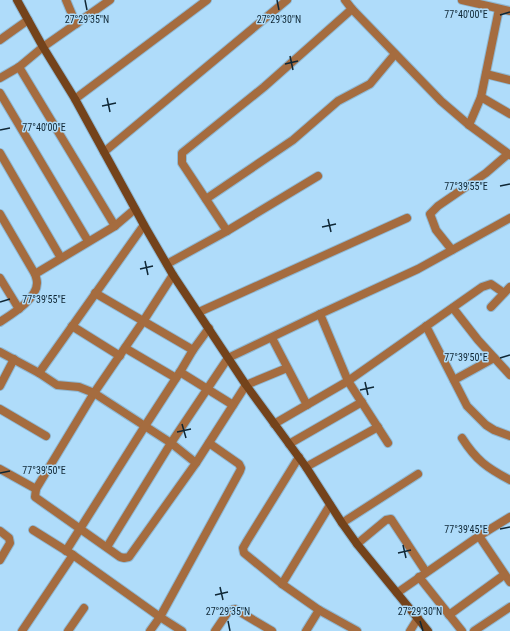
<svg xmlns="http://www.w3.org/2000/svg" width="510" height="631" viewBox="0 0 510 631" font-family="'Roboto Condensed',sans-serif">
	<rect width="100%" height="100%" fill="#afdcfa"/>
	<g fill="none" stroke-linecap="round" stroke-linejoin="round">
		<defs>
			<g id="street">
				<polyline points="66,0 76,24"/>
				<polyline points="345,0 352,9 441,101 469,125 510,155"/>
				<polyline points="462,0 510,11"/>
				<polyline points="0,40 28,20"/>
				<polyline points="19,67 115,226"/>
				<polyline points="486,74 510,80"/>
				<polyline points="0,78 19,67 43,47 110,0"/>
				<polyline points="0,93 88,241"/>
				<polyline points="481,97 510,114"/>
				<polyline points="75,99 207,0"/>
				<polyline points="469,125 481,97 499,9"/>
				<polyline points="104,152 287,0"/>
				<polyline points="0,153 61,258"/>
				<polyline points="206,199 293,140 338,101 370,84 395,54"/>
				<path d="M 0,214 L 35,274 C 36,277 37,280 37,283 C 37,299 12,314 0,322"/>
				<polyline points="227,231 182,163 182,153 264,87 352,9"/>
				<polyline points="452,250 436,230 430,214 438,206 486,173 508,154"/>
				<polyline points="167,264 227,231 318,176"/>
				<polyline points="35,274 115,226 135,209"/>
				<polyline points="173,275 144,320 94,393 36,489 35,497 120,557 124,558 129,557 196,463 246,385 287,368"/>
				<polyline points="0,278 19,309"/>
				<polyline points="95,293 193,350"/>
				<polyline points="491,307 510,287"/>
				<polyline points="453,308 478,340 510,375"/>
				<polyline points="199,312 407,218"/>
				<polyline points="320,314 348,381 388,443"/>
				<polyline points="72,326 120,356"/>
				<polyline points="426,326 467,406 486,425 494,430 510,436"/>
				<polyline points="272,338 307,405"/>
				<polyline points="125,348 176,378"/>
				<polyline points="0,352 39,373 57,385 79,387 94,393 171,443 196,463"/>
				<polyline points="180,372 233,405"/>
				<polyline points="39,373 144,225"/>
				<polyline points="454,380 494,358"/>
				<polyline points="0,386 14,359"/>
				<polyline points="0,409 46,436"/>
				<polyline points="274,424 348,381 482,287 491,284 504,293"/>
				<path d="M 462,438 C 476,460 487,468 510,480"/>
				<polyline points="289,444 362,402"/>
				<polyline points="299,457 247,541 243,548 244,553 282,584 319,610 357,631"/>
				<polyline points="306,467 378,427"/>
				<polyline points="0,469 36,489"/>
				<polyline points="342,523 418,474"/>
				<polyline points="33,530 73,555 160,617 182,631"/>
				<polyline points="0,531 9,538 10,543 0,560"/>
				<polyline points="479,536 510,582"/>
				<polyline points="357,544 386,520 391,519 426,572"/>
				<polyline points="107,547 171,443 228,358 320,314 418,269 510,218"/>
				<polyline points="66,551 145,426 180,372 193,350 209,328"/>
				<polyline points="419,577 462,631"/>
				<polyline points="282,584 330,505"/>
				<polyline points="397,593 479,536 510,517"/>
				<polyline points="449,615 504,575"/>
				<polyline points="22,631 73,555"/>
				<polyline points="68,631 84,608"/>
				<polyline points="150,631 160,617 240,471 241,468 239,464 209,443"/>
				<polyline points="215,631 228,612 231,610 235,609 272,631"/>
				<polyline points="306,631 319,610"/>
				<polyline points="410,631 418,618"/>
				<polyline points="474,631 510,607"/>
			</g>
			<polyline id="secondary" points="17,0 43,47 75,99 104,152 144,225 173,275 246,385 306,467 342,523 357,544 428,631"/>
		</defs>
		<!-- street casing -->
		<use href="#street" stroke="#8fb8d3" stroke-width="10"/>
		<!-- secondary casing -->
		<use href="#secondary" stroke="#8fb8d3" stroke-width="10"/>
		<!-- street -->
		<use href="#street" stroke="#a56c3f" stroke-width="8"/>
		<!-- secondary -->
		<use href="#secondary" stroke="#74431b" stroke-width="8"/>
	</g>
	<!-- ticks -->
	<path fill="none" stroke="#0f2735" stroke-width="1.5" d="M 85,0 L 87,10M 277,0 L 279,10M 500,15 L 510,12M 290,56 L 293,70M 285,64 L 298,61M 107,98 L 110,112M 102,106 L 116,103M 0,130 L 10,128M 500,186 L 510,184M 328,219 L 331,232M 322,227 L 336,224M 145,261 L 148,275M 140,269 L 153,266M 0,302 L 10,299M 500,358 L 510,355M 365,382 L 368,395M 360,390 L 374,387M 182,424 L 186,438M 177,432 L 191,429M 0,473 L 10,471M 500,529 L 510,527M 403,545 L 406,558M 398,553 L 411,550M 220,587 L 223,600M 215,595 L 228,592M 228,621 L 230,631M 420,621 L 423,631"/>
	<g font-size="10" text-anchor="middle" fill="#0f2735" stroke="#afdcfa" stroke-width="3" stroke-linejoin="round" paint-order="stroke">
		<text x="466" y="18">77°40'00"E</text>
		<text x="87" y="23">27°29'35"N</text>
		<text x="279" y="23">27°29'30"N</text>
		<text x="44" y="131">77°40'00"E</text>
		<text x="466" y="190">77°39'55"E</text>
		<text x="44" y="303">77°39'55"E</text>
		<text x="466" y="361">77°39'50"E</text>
		<text x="44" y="474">77°39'50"E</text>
		<text x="466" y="533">77°39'45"E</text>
		<text x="228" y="615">27°29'35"N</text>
		<text x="420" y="615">27°29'30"N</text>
	</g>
</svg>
